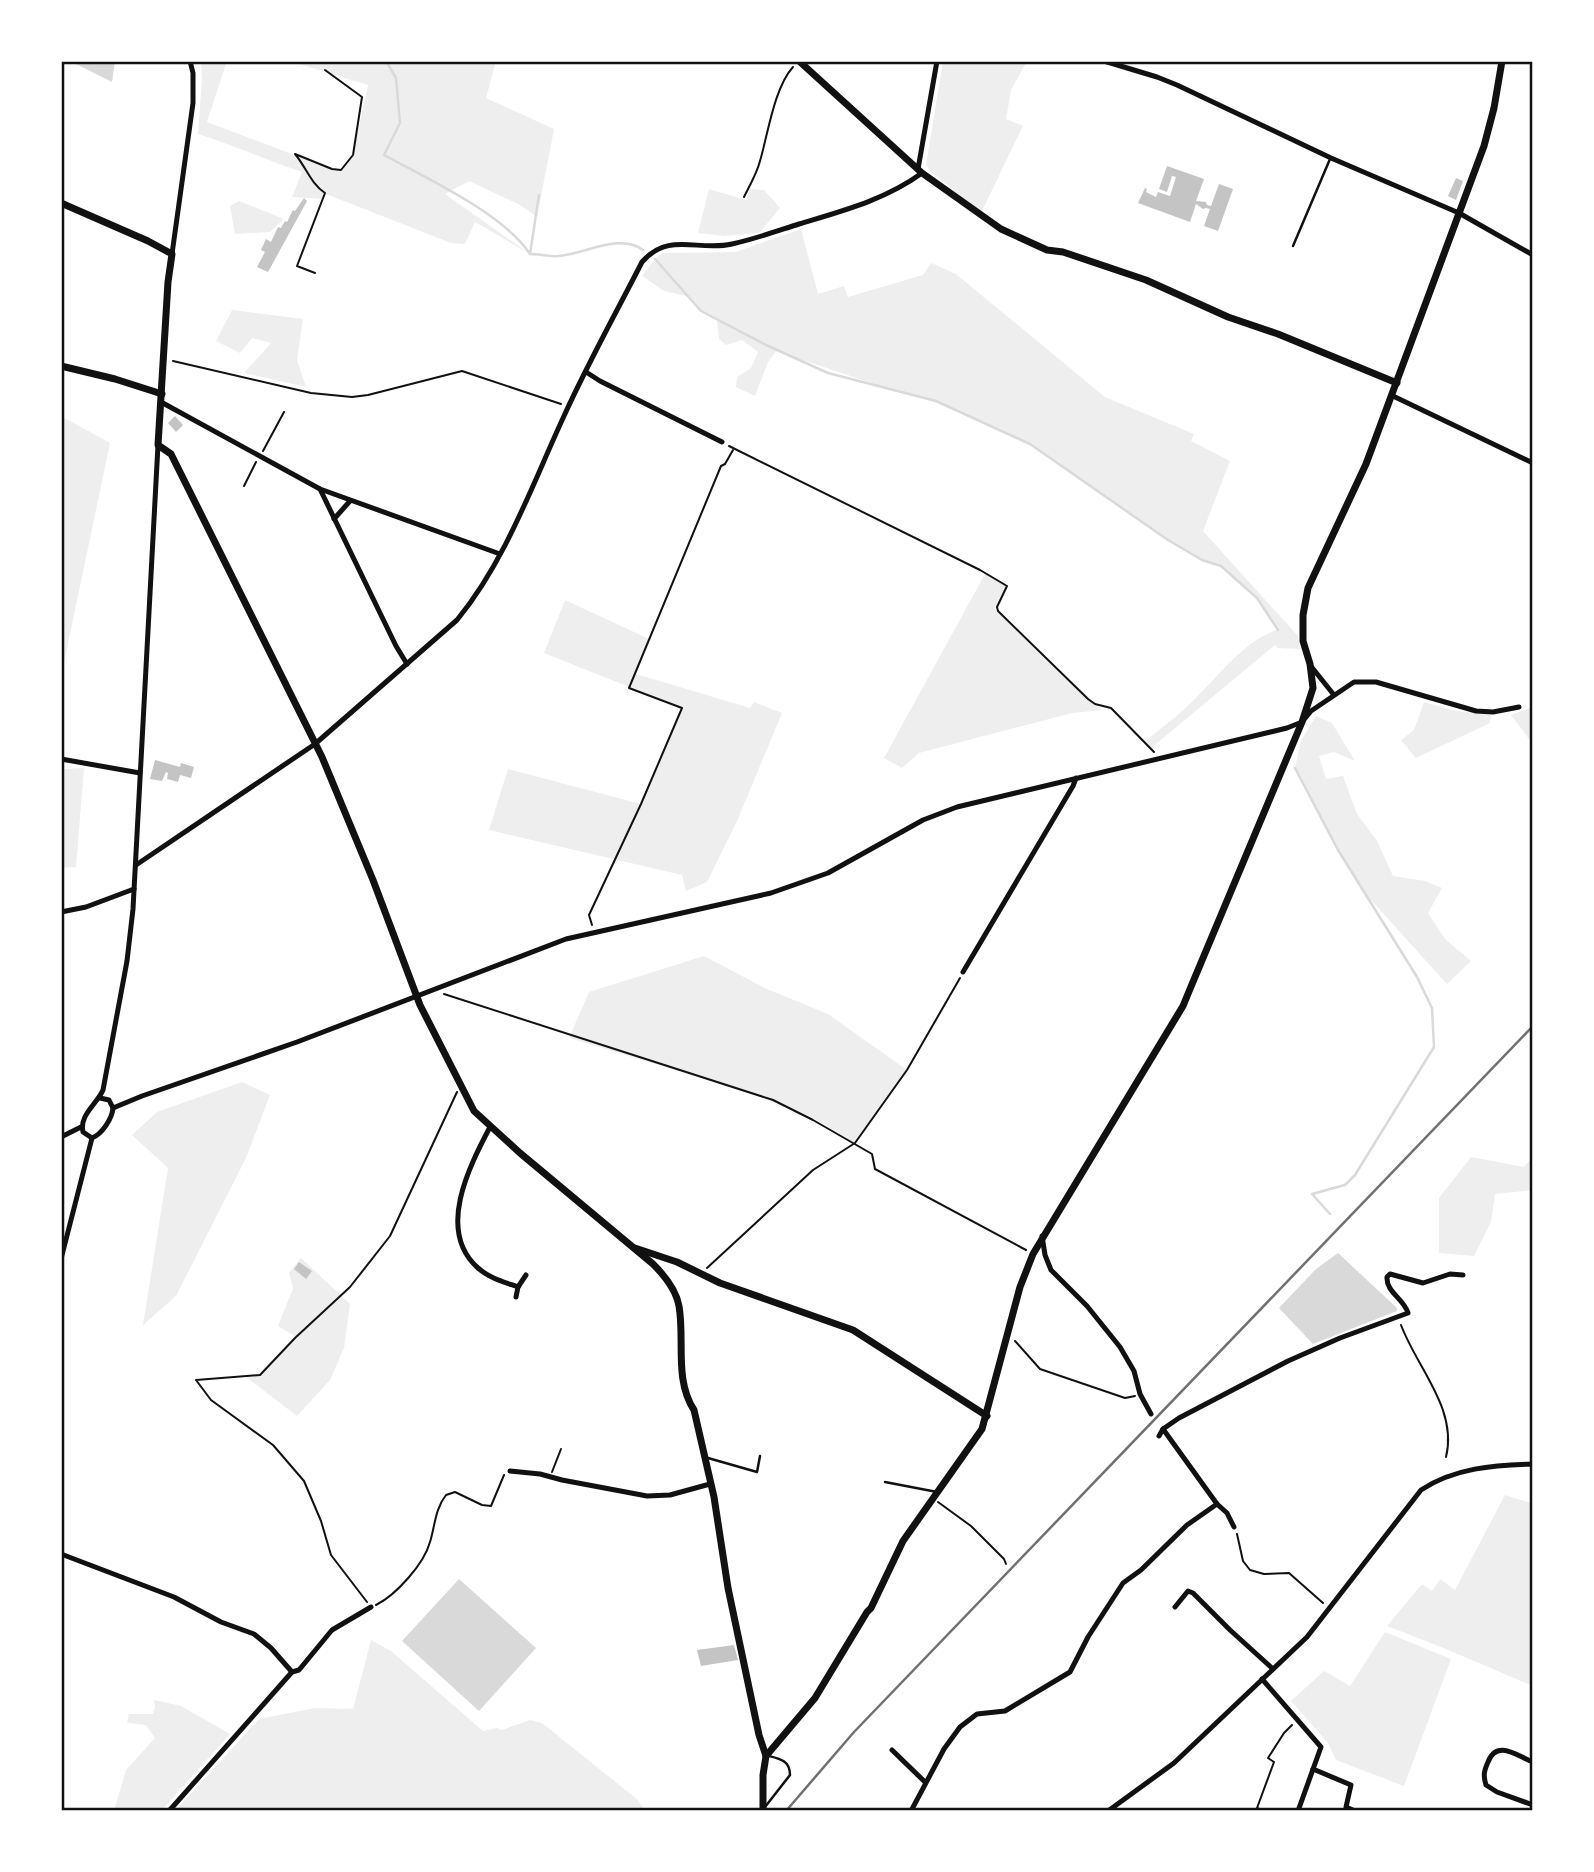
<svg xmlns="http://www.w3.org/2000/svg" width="1594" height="1872" viewBox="0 0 1594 1872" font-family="Bitter,serif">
	<rect width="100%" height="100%" fill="#fff"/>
	<!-- green -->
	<g fill="#eee">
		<path d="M 201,61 L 227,61 L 207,122 L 332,169 L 341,170 L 353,155 L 368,85 L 289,61 L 496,61 L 486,98 L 554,129 L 537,217 L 520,205 L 469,181 L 445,194 L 530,254 L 475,222 L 465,244 L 451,243 L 326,194 L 323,199 L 292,197 L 302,172 C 267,160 233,145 198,134 L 202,79 Z"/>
		<polygon points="943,61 1027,61 1011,90 1006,119 1023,126 981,213 931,172 926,165"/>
		<polygon points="709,189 746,200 750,189 764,190 780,208 759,233 724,236 698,233"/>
		<polygon points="239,201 284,219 270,232 235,234 230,206"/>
		<path d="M 801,229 L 818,294 L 844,286 L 848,297 L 923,275 L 931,263 L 956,274 L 1105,397 L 1194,434 L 1191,441 L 1230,461 L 1203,531 L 1298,636 L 1300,649 L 1278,648 L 1275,645 L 1151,748 L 1144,742 C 1160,729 1176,717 1191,703 C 1216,679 1243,641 1277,630 L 1257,598 L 1221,566 L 1202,560 L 1168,540 L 1030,444 L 936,401 L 895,391 L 776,351 L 768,362 L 755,396 L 736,387 L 737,377 L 751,368 L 758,352 L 742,340 L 726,345 L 719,339 L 717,320 L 701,311 L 690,297 L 664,291 L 642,276 L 655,259 L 662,253 L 736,252 Z"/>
		<polygon points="232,310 303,319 297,360 306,387 244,373 271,343 252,338 240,353 216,341"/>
		<polygon points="61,416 110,443 61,677"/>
		<polygon points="985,574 1006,586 995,609 1102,710 1072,713 919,753 902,768 884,758"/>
		<polygon points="565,600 649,639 636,674 750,708 754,702 782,713 737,821 707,882 686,891 682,875 489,830 508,769 641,804 682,708 544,653"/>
		<polygon points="1424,702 1457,711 1491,715 1490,723 1416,758 1401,740 1414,730"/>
		<polygon points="1533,707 1533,744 1511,715"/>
		<polygon points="1316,716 1332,723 1355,761 1334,752 1319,756 1326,779 1343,776 1357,814 1377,841 1393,876 1425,881 1442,888 1428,913 1446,940 1471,961 1447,984 1362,890 1326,828 1295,768 1301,741"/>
		<polygon points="84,768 76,867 61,868 61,784 64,769"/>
		<polygon points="704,956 767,989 828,1014 907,1070 855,1143 815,1119 753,1093 569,1038 589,992"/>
		<polygon points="242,1082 270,1095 246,1158 176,1296 143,1325 168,1168 132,1135 157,1112"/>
		<polygon points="1533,1156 1533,1190 1495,1194 1491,1222 1474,1256 1439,1253 1439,1198 1471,1157 1524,1167"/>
		<polygon points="301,1258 350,1304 344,1348 330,1380 297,1416 246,1377 260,1375 296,1337 278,1326 293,1288 289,1273"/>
		<polygon points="1505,1495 1530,1503 1533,1511 1533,1686 1441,1647 1387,1626 1422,1584 1432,1591 1440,1579 1455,1590"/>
		<polygon points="1385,1632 1451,1659 1404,1786 1336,1760 1328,1743 1291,1701 1324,1671 1350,1686"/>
		<polygon points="371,1640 391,1651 483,1731 497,1728 502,1730 530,1720 542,1723 638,1800 645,1811 175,1811 259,1719 315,1708 353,1709"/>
		<polygon points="154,1700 181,1706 230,1734 161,1811 114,1811 126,1770 155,1738 146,1725 127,1723 129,1714 153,1714 155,1707"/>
	</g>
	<!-- water -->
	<g fill="#d9d9d9">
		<polygon points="70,61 115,61 112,82"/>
		<polygon points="1338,1253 1397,1308 1397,1311 1313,1344 1279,1308 1316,1269"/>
		<polygon points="459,1579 536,1648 479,1711 402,1641"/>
	</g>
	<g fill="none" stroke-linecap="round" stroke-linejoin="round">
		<!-- stream -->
		<g stroke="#d9d9d9" stroke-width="2.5">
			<path d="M 386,61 L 396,78 L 400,123 L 384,155 C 426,178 504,214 530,254 C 539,254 549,257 558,256 C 583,255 620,232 643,250"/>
			<polyline points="530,254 539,195"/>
			<polyline points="655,259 701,311 766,345 828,373 936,401 1030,444 1168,540 1202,560 1221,566 1257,598 1278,630"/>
			<polyline points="1295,768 1338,850 1417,977 1432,1008 1434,1047 1355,1175 1345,1185 1312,1194 1330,1214"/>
		</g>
	</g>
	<!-- building -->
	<g fill="#c4c4c4">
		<polygon points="1167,166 1204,179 1196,201 1206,202 1207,205 1211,206 1219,184 1233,189 1218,231 1204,226 1210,209 1206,208 1203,209 1196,204 1190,222 1138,203 1145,188 1147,189 1146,192 1156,197 1158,192 1170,196 1176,177 1172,176 1167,192 1159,189"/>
		<polygon points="1456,178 1463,181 1456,200 1448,196"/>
		<polygon points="304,198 307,201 268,272 257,267 265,252 261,250 266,239 271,242 278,227 281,228 285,221 287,222 293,210 295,211"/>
		<polygon points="175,416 183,425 176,432 168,423"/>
		<polygon points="155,760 180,767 181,763 194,767 191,778 180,775 178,782 167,779 168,773 166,772 162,781 150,779"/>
		<polygon points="299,1262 312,1271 306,1279 294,1269"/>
		<polygon points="734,1645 738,1660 701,1666 697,1650"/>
	</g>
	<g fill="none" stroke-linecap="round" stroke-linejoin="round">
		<!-- path -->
		<g stroke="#111" stroke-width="2">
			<path d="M 744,197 C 750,185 757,173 760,161 C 768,134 774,88 793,67"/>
			<path d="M 315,273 L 297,266 L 325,193 C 311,184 306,167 295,154 L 332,169 L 341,170 L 353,155 L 362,97 L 325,70"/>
			<polyline points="173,361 311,393 352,397 368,395 462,371 561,404"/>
			<polyline points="729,446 980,570 1007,586 997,607 998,611 1088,699 1095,704 1111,708 1154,752"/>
			<polyline points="263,451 284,412"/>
			<polyline points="244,486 256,462"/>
			<polyline points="592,925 589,915 641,804 682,708 629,688 721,466 725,464 733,450"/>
			<polyline points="444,994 773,1100 813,1120 872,1154 875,1169 1026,1250"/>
			<polyline points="707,1268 813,1170 855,1143 907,1070 960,978"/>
			<path d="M 1401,1325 C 1417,1368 1458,1409 1446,1457"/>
			<polyline points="1015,1341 1040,1369 1125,1398 1135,1396"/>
			<polyline points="552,1472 561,1449"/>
			<polyline points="938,1502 971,1526 1004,1559 1006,1564"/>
			<polyline points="1237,1534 1243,1561 1250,1570 1264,1574 1289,1573 1323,1603"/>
			<polyline points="367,1602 331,1555 321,1521 304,1481 273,1445 211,1400 196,1380 260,1375 295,1338 350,1287 390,1236 457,1092"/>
			<path d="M 376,1605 C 396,1595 424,1564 430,1542 C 435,1526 435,1509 446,1495 L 455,1492 L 482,1505 L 491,1506 L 504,1475"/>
			<polyline points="1264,1811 1257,1808 1274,1762 1268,1758 1284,1733 1292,1725"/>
		</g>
		<!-- service -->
		<g stroke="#111" stroke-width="2.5">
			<polyline points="1293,246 1330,159"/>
			<polyline points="708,1458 757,1472 760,1456"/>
			<polyline points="885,1482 937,1492"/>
			<path d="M 765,1807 L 790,1775 C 790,1761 781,1759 769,1756"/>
		</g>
		<!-- minor -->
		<g stroke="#111" stroke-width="5">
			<polyline points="1104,61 1157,77 1177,85 1331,158 1459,213 1533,255"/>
			<polyline points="918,169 937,61"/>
			<polyline points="172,254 193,103 193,73 190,61"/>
			<polyline points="586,372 600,381 722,442"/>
			<polyline points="1393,396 1533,463"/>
			<polyline points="161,402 320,489 500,554"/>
			<polyline points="320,489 396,646 407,664"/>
			<polyline points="334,519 350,501"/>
			<polyline points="1310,665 1334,695"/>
			<polyline points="61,759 140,773"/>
			<path d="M 136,865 L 315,744 L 457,620 C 506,560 532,485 564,416 C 588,363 616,313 642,262 C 669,231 698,252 732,244 C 755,239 777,231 799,224 C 842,211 885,200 922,173"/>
			<polyline points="61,912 86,907 134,889"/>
			<polyline points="963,972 1073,786 1076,778"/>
			<polyline points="100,1098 109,1100 113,1108"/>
			<polyline points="113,1108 142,1096 297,1042 566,939 771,893 828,873 923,820 957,807 1287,728 1302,722 1311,711 1354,682 1376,682 1476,711 1493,712 1519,707"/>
			<path d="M 113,1108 C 112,1119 102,1134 92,1138 L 83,1132 C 79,1115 97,1104 103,1090 L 127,961 L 133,909 L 158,445"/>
			<path d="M 490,1127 C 469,1167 436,1231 478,1268 C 489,1278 504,1282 518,1287 L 526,1275"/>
			<polyline points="61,1137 81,1127"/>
			<polyline points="1042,1236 1045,1255 1051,1270 1087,1306 1120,1347 1134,1371 1140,1394 1151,1414"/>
			<polyline points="61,1259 92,1138"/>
			<polyline points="516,1297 518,1287"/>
			<polyline points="1163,1429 1217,1504 1227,1513 1234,1527"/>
			<path d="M 1159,1436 L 1163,1429 L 1179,1418 L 1288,1361 L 1340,1338 L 1408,1313 C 1404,1299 1386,1292 1387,1277 L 1390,1274 L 1423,1283 L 1450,1274 L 1463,1275"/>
			<polyline points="510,1471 540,1474 562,1480 647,1496 670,1495 710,1484"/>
			<polyline points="61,1554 174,1597 221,1622 254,1634 271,1648 292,1672"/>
			<polyline points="1175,1607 1188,1591 1193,1593 1230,1630 1273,1669"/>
			<polyline points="1262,1679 1321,1747 1298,1811"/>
			<polyline points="892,1750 925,1782"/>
			<path d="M 1533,1762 C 1517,1756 1497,1739 1488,1762 C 1484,1771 1483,1775 1486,1785 L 1497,1792 L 1533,1805"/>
			<polyline points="1313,1769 1351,1785 1346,1807 1355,1811"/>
			<polyline points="169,1811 292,1672 299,1670 332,1630 371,1607"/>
			<polyline points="911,1811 944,1749 960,1727 977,1714 1005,1711 1070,1672 1088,1637 1123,1583 1141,1570 1187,1525 1217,1504"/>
			<path d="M 1108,1811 L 1174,1763 L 1307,1637 L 1421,1490 C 1454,1468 1494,1465 1533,1464"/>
		</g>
		<!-- tertiary -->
		<g stroke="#111" stroke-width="7">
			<polyline points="799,61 922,173 1001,229 1047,250 1063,252 1146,280 1228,317 1278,334 1397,383"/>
			<path d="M 61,203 L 148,241 L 172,254 L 168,282 L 158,445 L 171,454 L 322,757 L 373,880 L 420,1005 L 474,1111 L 520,1153 L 653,1264 C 664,1275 676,1289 679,1306 C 685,1340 674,1379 694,1410 L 714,1497 L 728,1588 L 759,1735 L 766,1756"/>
			<polyline points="61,366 115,379 162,394"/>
			<polyline points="635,1248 677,1262 720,1283 853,1330 987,1416"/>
			<polyline points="763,1811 763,1775 766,1756 815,1698 867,1612 871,1608 903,1541 982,1429 1020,1287 1033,1254 1183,1006 1190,989 1302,722 1313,688 1310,664 1303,641 1303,615 1308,588 1366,464 1484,146 1494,108 1502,61"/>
		</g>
		<!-- rail -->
		<polyline stroke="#707070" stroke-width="2.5" points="786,1811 854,1732 1533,1026"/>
	</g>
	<!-- border -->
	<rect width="1594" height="1872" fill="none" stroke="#ffffff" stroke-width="126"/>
	<rect x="63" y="63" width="1468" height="1746" fill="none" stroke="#111" stroke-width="2.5"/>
</svg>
